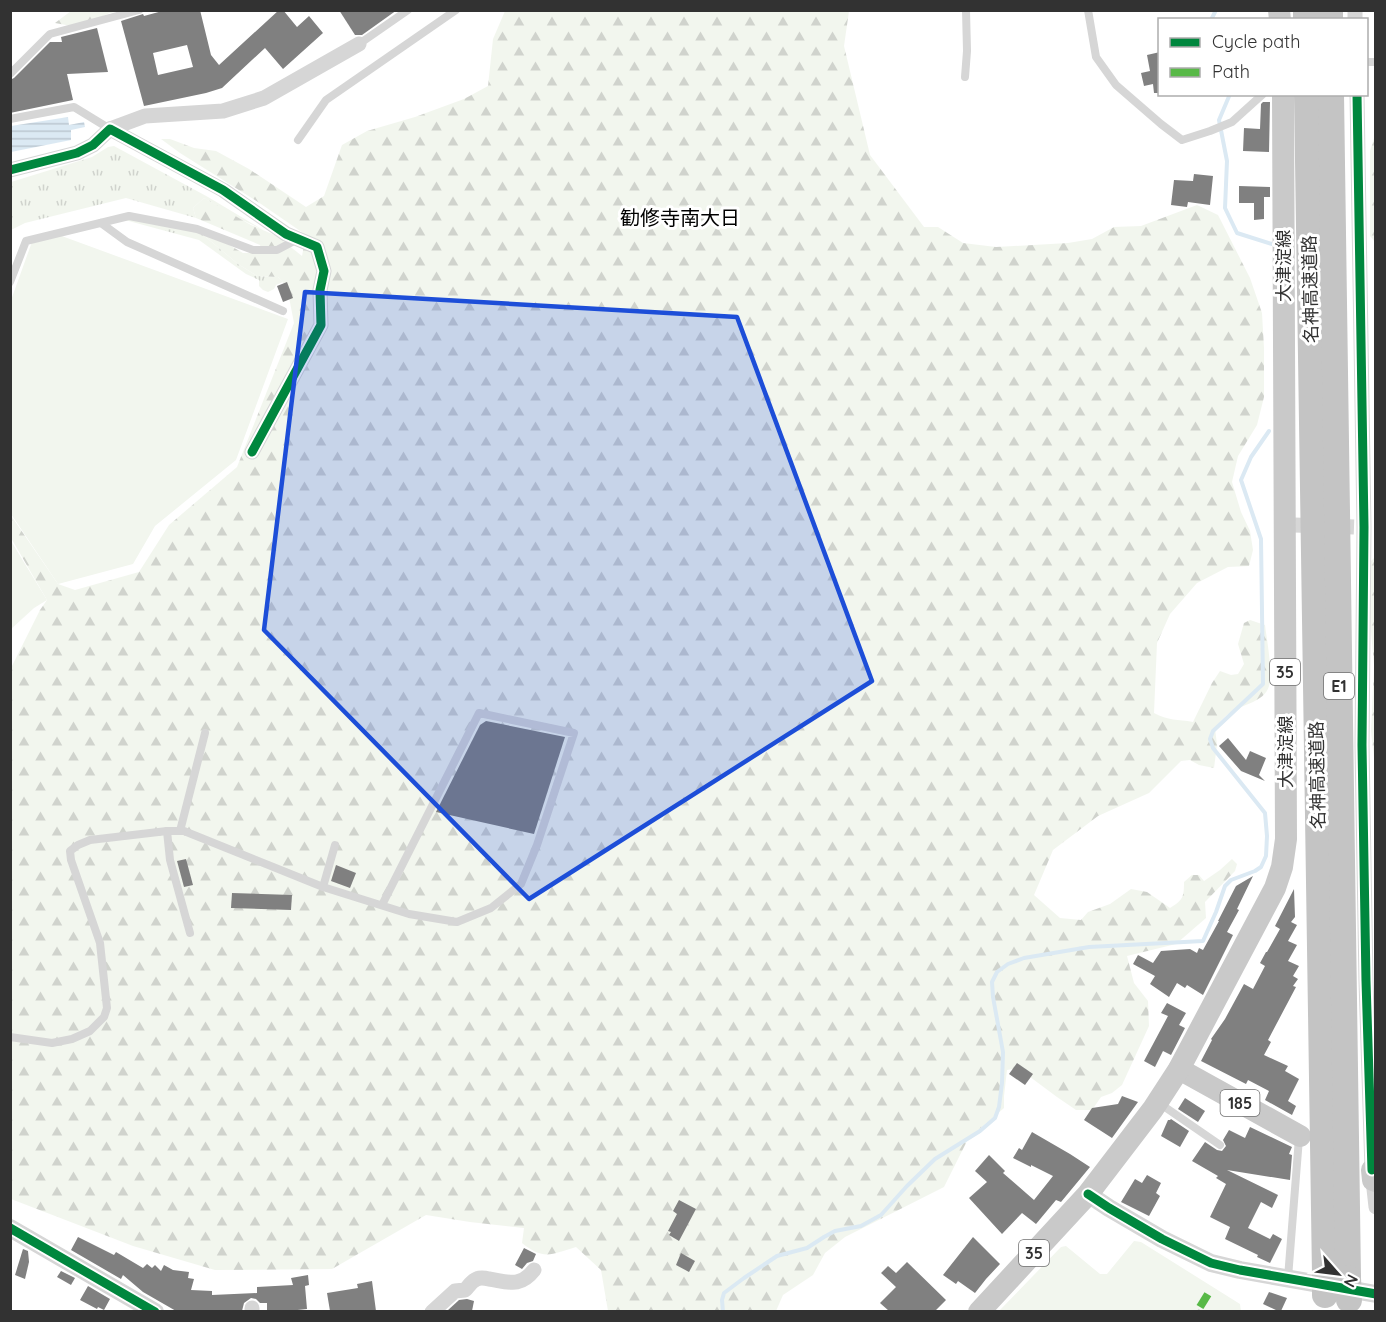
<svg xmlns="http://www.w3.org/2000/svg" width="1386" height="1322" viewBox="0 0 1386 1322" font-family="Quicksand,'Noto Sans JP',sans-serif">
	<defs>
		<pattern id="grass-tufts" width="24" height="20" patternUnits="userSpaceOnUse" patternTransform="scale(1.5)"><rect width="24" height="20" fill="#f2f6ee"/><path d="M3 7l-1-3M5 7V3M7 7l1-3M15 17l-1-3M17 17v-4M19 17l1-3" fill="none" stroke="#d0d3cd"/></pattern>
		<pattern id="forest-firs" width="22" height="20" patternUnits="userSpaceOnUse" patternTransform="scale(1.5)"><rect width="22" height="20" fill="#f2f6ee"/><path d="M5 1l3.5 6h-7zM16 11l3.5 6h-7z" fill="#d0d3cd"/></pattern>
		<pattern id="water-rules" width="6" height="5" patternUnits="userSpaceOnUse" patternTransform="scale(1.5)"><rect width="6" height="5" fill="#dbe9f3"/><path d="M0 2.5h6" fill="none" stroke="#bcc8d1"/></pattern>
	</defs>
	<rect width="100%" height="100%" fill="#fff"/>
	<!-- grass -->
	<g fill="url(#grass-tufts)">
		<polygon points="114,146 208,197 263,230 230,214 204,198 193,208 196,218 126,198 25,223 11,230 11,182 92,157 108,147"/>
		<polygon points="126,216 201,233 238,264 257,276 278,277 283,282 276,285 274,289 268,292 263,290 259,286 259,280 246,274 199,240 125,220"/>
	</g>
	<!-- forest -->
	<g fill="url(#forest-firs)">
		<polygon points="71,11 122,11 110,13 77,27 55,23"/>
		<path d="M 505,11 L 849,11 L 844,46 L 870,155 L 924,227 L 938,227 L 963,243 L 996,247 L 1068,243 L 1092,239 L 1114,227 L 1141,226 L 1197,205 L 1218,215 L 1250,278 L 1262,313 L 1264,348 L 1264,397 L 1257,425 L 1238,456 L 1232,482 L 1241,512 L 1250,531 L 1253,550 L 1249,566 L 1228,567 L 1197,583 L 1170,614 L 1157,643 L 1154,713 C 1168,721 1178,719 1193,722 L 1212,683 L 1220,671 L 1231,675 L 1238,674 L 1244,664 L 1238,644 L 1244,623 L 1250,620 L 1265,625 C 1267,641 1273,672 1269,686 C 1267,694 1259,699 1253,702 C 1234,710 1228,711 1215,728 L 1217,745 L 1214,768 L 1199,765 L 1190,760 L 1181,761 L 1149,793 L 1098,816 L 1053,850 L 1034,895 L 1060,918 L 1081,920 L 1088,912 L 1110,904 L 1131,889 L 1147,892 L 1170,908 C 1183,900 1184,897 1184,882 L 1192,875 L 1199,875 L 1204,881 L 1220,870 L 1232,859 L 1237,864 L 1235,871 L 1205,902 L 1206,918 L 1176,944 L 1127,956 L 1134,983 L 1148,1001 L 1149,1026 L 1122,1085 L 1112,1093 L 1101,1097 L 1092,1110 L 1076,1110 L 1057,1097 L 1018,1068 L 1007,1070 L 1004,1096 L 1004,1108 L 968,1139 L 944,1187 L 845,1237 L 825,1253 L 813,1275 L 783,1295 L 776,1311 L 608,1311 L 601,1270 L 576,1247 C 552,1254 544,1261 522,1243 L 524,1228 L 470,1222 L 426,1215 L 332,1269 L 215,1270 L 133,1246 L 11,1199 L 11,668 L 40,610 L 47,600 L 11,538 L 10,514 L 58,584 L 75,590 L 139,572 L 169,525 L 237,467 L 294,323 L 287,287 L 278,277 L 257,276 L 238,264 L 201,233 L 224,242 L 243,253 L 262,253 L 260,245 L 196,218 L 193,208 L 204,198 L 251,225 L 277,236 L 302,256 L 306,235 L 261,204 L 180,153 L 161,139 L 170,139 L 194,148 L 216,151 L 249,169 L 306,207 L 324,196 L 342,145 L 367,131 L 415,117 L 464,99 L 488,86 L 493,39 Z"/>
		<polygon points="1375,135 1375,242 1370,236 1370,151"/>
		<polygon points="1375,557 1375,767 1371,731 1374,666 1368,597 1370,562"/>
	</g>
	<!-- garden -->
	<g fill="#f2f6ee">
		<polygon points="59,235 288,319 236,460 155,526 133,564 58,584 11,514 10,303 33,239"/>
		<polygon points="11,541 47,600 34,608 11,629"/>
		<polygon points="1134,1241 1141,1242 1240,1304 1241,1311 999,1311 1061,1247 1066,1246 1100,1274 1107,1274"/>
	</g>
	<!-- water -->
	<polygon fill="url(#water-rules)" points="68,117 69,125 84,122 85,127 71,130 71,140 11,152 11,126"/>
	<g fill="none" stroke-linecap="round" stroke-linejoin="round">
		<!-- stream -->
		<g stroke="#dbe9f3" stroke-width="4">
			<polyline points="1211,20 1216,10"/>
			<polyline points="1230,94 1219,120 1227,161 1225,208 1237,233 1272,244"/>
			<polyline points="723,1312 722,1300 724,1293 744,1278 777,1256 807,1248 824,1237 835,1231 861,1226 881,1215 907,1186 935,1159 980,1131 995,1118 999,1107 1002,1083 1003,1052 993,997 992,982 997,972 1008,964 1024,958 1089,947 1203,941 1216,912 1225,886 1231,880 1255,871 1261,867 1266,856 1267,836 1265,813 1213,748 1210,739 1213,731 1263,684 1261,539 1241,480 1251,457 1269,431"/>
		</g>
	</g>
	<!-- building -->
	<g fill="#808080" fill-rule="evenodd">
		<path d="M 166,10 L 200,10 L 211,55 L 219,65 L 279,10 L 283,10 L 297,27 L 309,16 L 323,33 L 283,69 L 265,48 L 222,88 L 206,93 L 144,106 L 121,21 L 143,14 L 144,16 ZM 187,45 L 193,67 L 158,75 L 153,53 Z"/>
		<polygon points="339,10 397,10 362,35 355,35"/>
		<polygon points="97,28 108,72 67,74 73,100 10,113 10,80 14,78 50,42 62,42 61,37"/>
		<polygon points="1160,52 1160,93 1154,93 1153,84 1144,86 1141,73 1150,71 1147,55"/>
		<polygon points="1263,102 1270,102 1269,152 1243,151 1244,128 1260,129 1261,104"/>
		<polygon points="1194,174 1213,176 1210,205 1188,202 1187,207 1171,205 1174,180 1193,181"/>
		<polygon points="1239,186 1270,187 1270,197 1264,197 1264,219 1254,220 1254,203 1239,203"/>
		<polygon points="287,282 293,298 283,302 277,286"/>
		<polygon points="486,721 565,737 534,834 436,812 480,725"/>
		<polygon points="1228,738 1246,760 1250,751 1266,758 1259,775 1265,781 1241,771 1219,746"/>
		<polygon points="186,859 193,885 184,887 177,861"/>
		<polygon points="336,865 356,873 350,888 331,881"/>
		<polygon points="1253,876 1237,909 1239,910 1227,932 1233,935 1203,995 1187,985 1185,988 1177,983 1169,997 1150,984 1155,976 1133,964 1138,955 1153,963 1161,951 1190,949 1197,953 1199,948 1203,950 1219,921 1218,921 1236,886"/>
		<polygon points="1294,889 1295,917 1291,922 1297,925 1288,941 1297,945 1288,961 1299,966 1293,976 1298,979 1293,986 1296,987 1268,1040 1271,1042 1264,1055 1288,1066 1285,1071 1299,1079 1288,1101 1296,1106 1292,1115 1265,1100 1269,1091 1248,1080 1246,1084 1201,1061 1212,1040 1211,1039 1225,1019 1244,984 1253,989 1265,966 1260,963 1266,952 1267,952 1280,929 1275,926"/>
		<polygon points="232,893 292,895 291,910 231,908"/>
		<polygon points="1167,1003 1186,1013 1179,1025 1185,1028 1171,1055 1163,1051 1155,1067 1144,1061 1168,1016 1161,1013"/>
		<polygon points="1017,1063 1033,1074 1025,1085 1009,1074"/>
		<polygon points="1122,1096 1138,1102 1112,1138 1084,1120 1092,1108 1118,1104"/>
		<polygon points="1185,1098 1205,1111 1198,1122 1178,1109"/>
		<polygon points="1171,1119 1189,1131 1180,1147 1161,1136 1168,1120 1170,1120"/>
		<polygon points="1250,1127 1292,1147 1289,1154 1292,1155 1290,1180 1227,1170 1278,1195 1272,1208 1261,1202 1248,1228 1270,1239 1273,1234 1282,1239 1270,1263 1257,1257 1258,1255 1225,1239 1230,1227 1210,1217 1226,1184 1216,1178 1218,1176 1192,1161 1205,1142 1217,1150 1222,1151 1226,1146 1223,1140 1229,1130 1245,1138"/>
		<polygon points="1032,1132 1070,1154 1090,1167 1061,1202 1056,1200 1036,1224 1022,1213 1002,1234 969,1198 987,1182 975,1171 989,1155 1005,1171 1003,1173 1034,1200 1053,1176 1031,1165 1031,1167 1013,1158 1019,1148 1022,1150"/>
		<polygon points="1147,1175 1161,1183 1156,1193 1160,1196 1149,1216 1121,1202 1135,1179 1142,1183"/>
		<polygon points="679,1200 696,1209 679,1241 669,1235 671,1232 668,1231 677,1214 673,1211"/>
		<polygon points="78,1237 114,1255 116,1252 143,1268 147,1264 152,1268 155,1265 161,1271 164,1265 173,1270 189,1272 188,1278 194,1279 191,1290 212,1291 212,1295 257,1293 257,1287 293,1285 291,1278 308,1275 309,1285 305,1286 307,1309 288,1311 267,1311 267,1303 260,1303 256,1299 251,1298 244,1303 242,1311 176,1311 143,1292 123,1275 121,1279 71,1250"/>
		<polygon points="973,1237 1000,1264 986,1279 975,1293 958,1281 956,1284 943,1275"/>
		<polygon points="524,1248 536,1254 533,1261 527,1263 522,1269 515,1265"/>
		<polygon points="23,1249 28,1251 29,1262 25,1279 15,1275"/>
		<polygon points="681,1253 695,1261 689,1272 676,1265"/>
		<polygon points="907,1262 946,1300 935,1311 889,1311 880,1303 896,1287 881,1273 888,1266 896,1273"/>
		<polygon points="61,1271 75,1278 71,1285 57,1277"/>
		<polygon points="372,1281 376,1311 330,1311 327,1293 358,1288 357,1284"/>
		<polygon points="88,1286 110,1299 104,1310 98,1307 97,1309 80,1300"/>
		<polygon points="1269,1292 1287,1298 1281,1311 1278,1311 1263,1304"/>
		<polygon points="467,1299 474,1301 472,1311 447,1311 459,1300"/>
	</g>
	<g fill="none" stroke-linecap="round" stroke-linejoin="round">
		<!-- minor-tunnel -->
		<polyline stroke="#d6d6d6" stroke-width="15" stroke-dasharray="15 8" stroke-linecap="butt" points="1294,525 1354,527"/>
		<!-- path -->
		<polyline stroke="#d6d6d6" stroke-width="2" stroke-dasharray="3 3" stroke-linecap="butt" points="1198,1312 1200,1307"/>
		<!-- service -->
		<g stroke="#d6d6d6" stroke-width="8">
			<polyline points="1088,10 1096,57 1116,85 1161,124 1182,140 1210,131 1232,122 1263,94"/>
			<polyline points="359,44 408,10"/>
			<polyline points="1366,62 1376,62"/>
			<polyline points="10,74 50,34 139,10"/>
			<polyline points="965,77 967,51 966,10"/>
			<polyline points="10,119 74,107 110,129"/>
			<polyline points="298,140 326,100 456,10"/>
			<polyline points="101,223 127,242 283,311"/>
			<polyline points="10,282 26,241 129,216 197,229 253,250 277,250 296,240"/>
			<polyline points="167,831 170,860 190,933"/>
			<polyline points="180,831 205,733"/>
			<polyline points="323,887 335,845"/>
			<polyline points="10,1037 52,1043 72,1039 90,1031 104,1017 107,1008 100,943 71,860 70,851 78,845 90,840 167,831 184,831 323,887 409,914 457,922 491,908 521,884 537,845 574,733 479,713 382,905"/>
			<polyline points="1159,1103 1220,1145"/>
			<polyline points="1288,1278 1299,1138"/>
		</g>
		<!-- minor -->
		<g stroke="#d6d6d6" stroke-width="15">
			<polyline points="1355,10 1355,20"/>
			<polyline points="1357,94 1364,527 1362,745 1366,981 1372,1170"/>
			<polyline points="110,129 145,116 223,111 264,98 359,44"/>
			<polyline points="10,170 77,153 93,145 110,129 223,190 286,234 317,247 324,271 320,290 321,325 252,452"/>
			<polyline points="1373,1180 1376,1207"/>
			<polyline points="252,1308 252,1312"/>
			<path d="M 432,1312 L 455,1291 L 465,1290 C 468,1287 471,1282 475,1280 C 479,1277 485,1278 489,1279 C 509,1282 520,1288 534,1270"/>
		</g>
		<!-- tertiary -->
		<g stroke="#d6d6d6" stroke-width="18">
			<polyline points="1088,1194 1109,1208 1162,1239 1211,1263 1240,1270 1376,1294"/>
			<polyline points="10,1228 155,1312"/>
		</g>
		<!-- primary -->
		<g stroke="#c9c9c9" stroke-width="22">
			<polyline points="1279,10 1280,20"/>
			<polyline points="1179,1069 1300,1136"/>
			<polyline points="1372,1170 1373,1180 1376,1181"/>
			<polyline points="979,1312 1088,1194 1153,1109 1179,1069 1275,888 1282,867 1286,839 1283,94"/>
		</g>
		<!-- motorway -->
		<g stroke="#c4c4c4" stroke-width="26">
			<polyline points="1306,10 1306,20"/>
			<polyline points="1330,10 1330,20"/>
			<polyline points="1307,94 1325,1275"/>
			<polyline points="1331,94 1348,1278"/>
		</g>
		<!-- motorway-bridge -->
		<g stroke="#c4c4c4" stroke-width="26">
			<polyline points="1325,1275 1325,1295"/>
			<polyline points="1348,1278 1349,1300"/>
		</g>
		<!-- quiet -->
		<polyline stroke="#58b947" stroke-width="8" stroke-dasharray="15 8" stroke-linecap="butt" points="1200,1307 1208,1294"/>
		<defs>
			<g id="cycleway">
				<polyline points="1357,94 1364,527 1362,745 1366,981 1372,1170"/>
				<polyline points="10,170 77,153 93,145 110,129 223,190 286,234 317,247 324,271 320,290 321,325 252,452"/>
				<polyline points="1088,1194 1109,1208 1162,1239 1211,1263 1240,1270 1376,1294"/>
				<polyline points="10,1228 155,1312"/>
			</g>
		</defs>
		<!-- cycleway casing -->
		<use href="#cycleway" stroke="#fff" stroke-width="13"/>
		<!-- cycleway -->
		<use href="#cycleway" stroke="#00873e" stroke-width="9"/>
	</g>
	<!-- marked area -->
	<path fill="#1d4ed8" fill-opacity="0.2" stroke="#1d4ed8" stroke-width="4.5" stroke-linejoin="round" d="M 305,292 L 737,317 L 872,681 L 529,899 L 264,630 Z"/>
	<g text-anchor="middle" dominant-baseline="central" stroke-width="6" stroke-linejoin="round" paint-order="stroke">
		<!-- shield labels -->
		<g fill="#fff" stroke="#707070" stroke-width="1.5">
			<rect x="1270" y="659" width="30" height="26" rx="4.5"/>
			<rect x="1324" y="673" width="30" height="26" rx="4.5"/>
			<rect x="1220.5" y="1090" width="39" height="26" rx="4.5"/>
			<rect x="1019" y="1240" width="30" height="26" rx="4.5"/>
		</g>
		<g font-size="16" font-weight="bold" fill="#323232">
			<text x="1285" y="672">35</text>
			<text x="1339" y="686">E1</text>
			<text x="1240" y="1103">185</text>
			<text x="1034" y="1253">35</text>
		</g>
		<!-- street labels -->
		<g font-size="18" fill="#323232" stroke="#fff">
			<text transform="translate(1283 266) rotate(-90)">大津淀線</text>
			<text transform="translate(1310 289) rotate(-91)">名神高速道路</text>
			<text transform="translate(1285 752) rotate(-90)">大津淀線</text>
			<text transform="translate(1317 775) rotate(-91)">名神高速道路</text>
		</g>
		<!-- neighbourhood labels -->
		<g font-size="20" fill="#000" stroke="#fff">
			<text x="680" y="217">勧修寺南大日</text>
		</g>
	</g>
	<!-- border -->
	<rect width="1386" height="1322" fill="none" stroke="#323232" stroke-width="24"/>
	<!-- legend -->
	<rect x="1158" y="18" width="210" height="78" fill="#ffffff" stroke="#adadad" stroke-width="1.5"/>
	<rect x="1170" y="38" width="30" height="9" fill="#00873e" stroke="#adadad" stroke-width="1.5"/>
	<text x="1212" y="48" font-size="18" fill="#323232">Cycle path</text>
	<rect x="1170" y="68" width="30" height="9" fill="#58b947" stroke="#adadad" stroke-width="1.5"/>
	<text x="1212" y="78" font-size="18" fill="#323232">Path</text>
	<!-- north arrow -->
	<g transform="translate(1338 1274) rotate(118)" stroke="#ffffff" stroke-width="4.5" paint-order="stroke">
	<path d="M0-4.5L10 22L0 15L-10 22Z" fill="#323232"/>
	<text y="-9" font-size="16" font-weight="bold" text-anchor="middle" fill="#323232">N</text>
	</g>
</svg>
